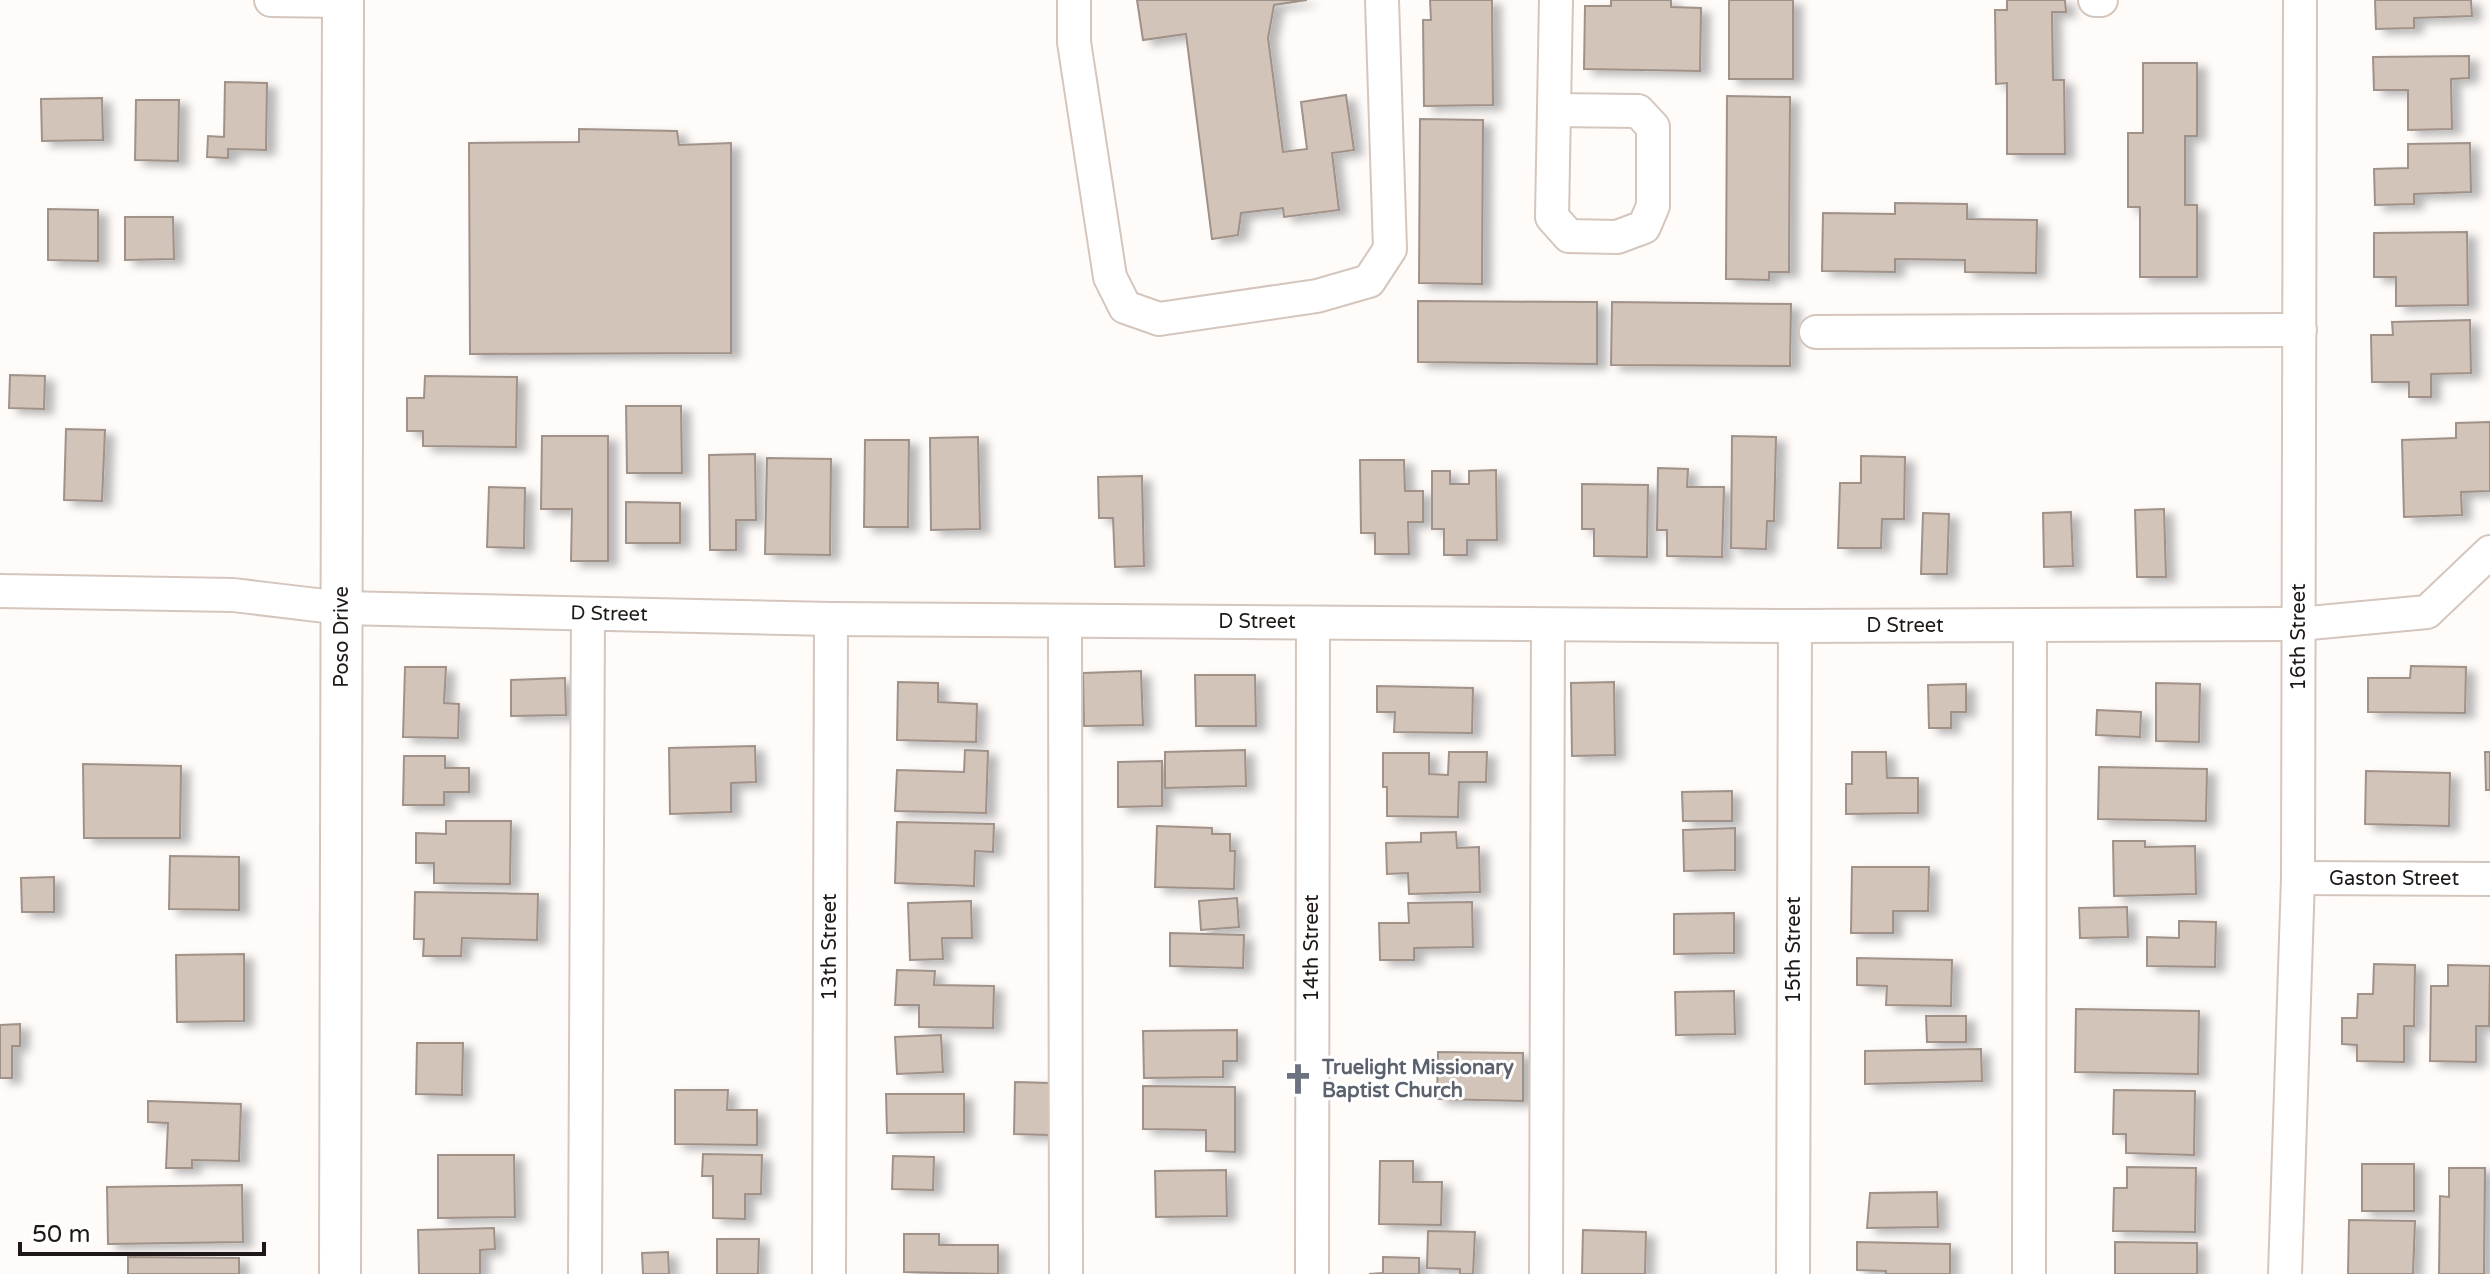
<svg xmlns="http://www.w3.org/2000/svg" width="2490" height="1274" viewBox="0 0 2490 1274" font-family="'Varela Round',sans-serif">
	<defs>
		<filter id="shadow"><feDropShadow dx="9" dy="5" stdDeviation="4" flood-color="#0004"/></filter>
	</defs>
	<rect width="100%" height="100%" fill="#fefbf9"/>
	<!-- building -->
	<g fill="#d3c4ba" stroke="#a09289" stroke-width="2" filter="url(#shadow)">
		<polygon points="1137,0 1307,0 1274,5 1268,38 1283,152 1307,149 1301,102 1346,95 1354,150 1332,153 1339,210 1284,217 1283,208 1241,213 1238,235 1212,239 1186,34 1143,40"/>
		<polygon points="1430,0 1492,0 1493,105 1424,106 1423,20 1431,20"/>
		<polygon points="1611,0 1671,0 1671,7 1701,8 1700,71 1584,69 1585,6 1611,6"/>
		<rect x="1729" y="0" width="64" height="79"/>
		<polygon points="2007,0 2065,0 2066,12 2052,12 2053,80 2064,80 2065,154 2007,154 2007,83 1996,84 1995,10 2007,10"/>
		<polygon points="2375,0 2471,0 2472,16 2414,18 2414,28 2376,29"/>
		<polygon points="2469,56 2469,78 2451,79 2452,129 2408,130 2408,90 2374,90 2373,57"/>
		<polygon points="2143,63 2197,63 2197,136 2185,136 2185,205 2197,205 2197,277 2140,277 2140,207 2128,207 2128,133 2143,133"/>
		<polygon points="225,82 267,83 266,150 228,149 228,158 207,157 208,136 224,137"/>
		<polygon points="1727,96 1790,97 1789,272 1769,272 1769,280 1726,279"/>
		<polygon points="102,98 103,140 42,141 41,99"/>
		<polygon points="136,100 179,100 178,161 135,160"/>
		<polygon points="1420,119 1483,120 1482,284 1419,283"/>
		<polygon points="579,129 677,131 679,145 731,143 731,353 470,354 469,143 579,142"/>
		<polygon points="2470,143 2471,192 2414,194 2414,204 2375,205 2374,169 2408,168 2408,144"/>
		<polygon points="1895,203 1967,204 1967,219 2037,220 2036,273 1965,272 1965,260 1895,259 1895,272 1822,271 1823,213 1895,214"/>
		<polygon points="48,209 98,210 98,261 48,260"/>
		<polygon points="125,217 173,217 174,259 125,260"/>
		<polygon points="2467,232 2468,305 2396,306 2396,277 2374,277 2374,233"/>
		<polygon points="1418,301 1597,302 1597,364 1418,362"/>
		<polygon points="1612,302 1791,304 1790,366 1611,365"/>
		<polygon points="2470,320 2471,373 2431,374 2431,397 2409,397 2409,382 2372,382 2371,335 2393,335 2392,322"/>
		<polygon points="10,375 45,376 44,409 9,408"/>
		<polygon points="425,376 517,377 516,447 423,446 423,431 407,431 407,398 424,398"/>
		<polygon points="626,406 681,406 682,473 627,473"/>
		<polygon points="2490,422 2490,491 2461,492 2462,515 2404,517 2402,440 2456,438 2456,423"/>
		<polygon points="66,429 105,430 102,501 64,500"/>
		<polygon points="542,436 608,436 608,561 571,561 572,509 541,509"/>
		<polygon points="1732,436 1776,437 1774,521 1767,521 1766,549 1731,548"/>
		<polygon points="978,437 980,529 931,530 930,438"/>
		<polygon points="865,440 909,440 908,527 864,527"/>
		<polygon points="755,454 756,520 736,520 736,550 710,550 709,455"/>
		<polygon points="1861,456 1905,457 1904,519 1882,519 1881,548 1838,548 1840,483 1861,483"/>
		<polygon points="767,458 831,459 830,555 765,554"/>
		<polygon points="1360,460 1404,460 1405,491 1423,491 1423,522 1408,522 1409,554 1375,554 1375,533 1361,533"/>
		<polygon points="1658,468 1688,469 1687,487 1724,487 1722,557 1667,556 1667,530 1657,530"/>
		<polygon points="1496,470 1497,540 1467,540 1467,555 1444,555 1444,529 1432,529 1432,471 1450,471 1450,484 1469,484 1469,471"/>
		<polygon points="1142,476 1144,566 1115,567 1113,518 1099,518 1098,477"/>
		<polygon points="1582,484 1648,485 1647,557 1594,556 1594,529 1582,529"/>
		<polygon points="489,487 525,488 524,548 487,547"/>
		<polygon points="626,502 680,503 680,543 626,543"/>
		<polygon points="2164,509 2166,577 2137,577 2135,510"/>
		<polygon points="2071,512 2073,566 2044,567 2043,513"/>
		<polygon points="1923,513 1949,514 1947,574 1921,574"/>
		<polygon points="2411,666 2466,667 2465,713 2368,712 2368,678 2410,678"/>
		<polygon points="405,667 446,667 444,703 459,704 458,738 403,737"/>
		<polygon points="1141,671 1143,725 1084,726 1083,673"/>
		<polygon points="1195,675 1255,675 1256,726 1196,726"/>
		<polygon points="565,678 566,715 511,716 511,680"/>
		<polygon points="898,682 938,683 938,702 977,704 976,742 897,740"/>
		<polygon points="1614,682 1615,755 1572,756 1571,683"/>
		<polygon points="2156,683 2200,684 2199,742 2156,741"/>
		<polygon points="1966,684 1966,712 1951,712 1951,728 1929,728 1928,685"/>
		<polygon points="1377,686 1473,688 1472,733 1394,732 1395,712 1377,712"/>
		<polygon points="2097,710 2141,712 2140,737 2096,735"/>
		<polygon points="755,746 756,782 731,783 731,812 670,814 669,748"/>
		<polygon points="965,750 988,751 986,813 895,811 897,770 964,772"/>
		<polygon points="1245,750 1246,786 1165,788 1165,752"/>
		<polygon points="1449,752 1487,752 1486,782 1459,782 1458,817 1387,816 1387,787 1383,787 1383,753 1429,753 1429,774 1448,775"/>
		<polygon points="1852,752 1886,752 1887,778 1918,778 1918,813 1846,814 1846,784 1852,784"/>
		<polygon points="2485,752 2490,752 2490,790 2486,790"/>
		<polygon points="404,756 445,756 445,768 469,768 469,792 444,792 444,805 403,805"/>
		<polygon points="1162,761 1162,806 1118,807 1118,762"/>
		<polygon points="83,764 181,766 180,838 84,838"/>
		<polygon points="2099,767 2207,769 2206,821 2098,819"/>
		<polygon points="2366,771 2450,773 2449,826 2365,824"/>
		<polygon points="1732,791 1732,821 1683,821 1682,792"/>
		<polygon points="446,821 511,821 510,884 434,883 434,863 416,863 416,833 446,834"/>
		<polygon points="897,822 994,824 993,852 975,851 974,886 895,883"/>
		<polygon points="1157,826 1212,828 1212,834 1230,834 1230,851 1235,851 1234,889 1155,887"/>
		<polygon points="1735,828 1735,870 1684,871 1683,830"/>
		<polygon points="1456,832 1457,848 1479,847 1480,892 1409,894 1408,873 1387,874 1386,843 1421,842 1421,833"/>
		<polygon points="2113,841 2145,841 2145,847 2195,846 2196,894 2114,896"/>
		<polygon points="170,856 239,857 239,910 169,909"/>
		<polygon points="1852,867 1929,867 1928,911 1893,911 1893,933 1851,933"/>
		<polygon points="54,877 54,912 22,912 21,878"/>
		<polygon points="415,892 538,894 537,940 462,938 461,956 423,956 424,939 414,939"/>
		<polygon points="1237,898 1239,927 1201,930 1199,901"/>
		<polygon points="971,901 972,938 942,938 943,959 910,960 908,903"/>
		<polygon points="1472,902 1473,947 1414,948 1414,960 1380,960 1379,923 1409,923 1408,903"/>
		<polygon points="2127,907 2128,937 2080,938 2079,908"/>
		<polygon points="1734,913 1734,953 1674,954 1674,914"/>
		<polygon points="2179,921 2216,922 2215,967 2147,966 2147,937 2179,938"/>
		<polygon points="1170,933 1244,935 1243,968 1170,966"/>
		<polygon points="244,954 244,1021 177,1022 176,955"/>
		<polygon points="1857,958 1952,960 1951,1006 1886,1005 1887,986 1857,985"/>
		<polygon points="2374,964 2415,965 2414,1026 2404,1026 2404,1062 2357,1061 2357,1045 2342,1044 2342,1018 2357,1018 2358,994 2373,994"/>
		<polygon points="2448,965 2490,966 2489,1026 2476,1026 2476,1062 2430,1061 2431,986 2448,986"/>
		<polygon points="897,970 935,971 934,985 994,986 993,1028 919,1027 919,1005 895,1005"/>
		<polygon points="1734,991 1735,1034 1676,1035 1675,992"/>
		<polygon points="2076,1009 2199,1011 2198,1074 2075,1072"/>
		<polygon points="1926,1016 1966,1016 1966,1042 1927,1042"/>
		<polygon points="20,1024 20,1046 12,1046 12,1078 0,1078 0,1025"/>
		<polygon points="1237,1030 1237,1061 1223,1061 1223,1077 1144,1078 1143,1031"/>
		<polygon points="941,1035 943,1072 897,1074 895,1037"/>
		<polygon points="417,1043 463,1043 462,1095 416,1094"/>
		<polygon points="1981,1049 1982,1081 1865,1084 1865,1051"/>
		<polygon points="1438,1052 1523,1053 1523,1101 1437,1099"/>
		<polygon points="1015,1082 1050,1083 1049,1135 1014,1134"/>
		<polygon points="1143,1086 1235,1087 1235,1152 1206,1151 1206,1130 1143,1129"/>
		<polygon points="675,1090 728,1090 727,1110 757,1110 757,1145 675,1144"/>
		<polygon points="2114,1090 2195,1091 2194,1155 2126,1153 2126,1134 2113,1134"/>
		<polygon points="886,1094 964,1094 964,1132 887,1133"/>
		<polygon points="148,1101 241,1104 239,1161 192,1160 192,1168 166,1168 168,1123 148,1122"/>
		<polygon points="703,1154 762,1155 761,1194 745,1194 745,1219 713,1218 713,1176 702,1176"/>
		<polygon points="438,1155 514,1155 515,1217 438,1218"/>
		<polygon points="893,1156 934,1157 933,1190 892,1189"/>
		<polygon points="1380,1161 1413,1161 1413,1182 1442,1182 1441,1225 1379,1224"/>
		<rect x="2362" y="1164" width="52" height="47"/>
		<polygon points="2127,1167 2196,1168 2195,1232 2113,1231 2114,1188 2127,1188"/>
		<polygon points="2449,1168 2485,1168 2484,1274 2439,1274 2440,1196 2449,1197"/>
		<polygon points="1226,1170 1227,1216 1156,1217 1155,1171"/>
		<polygon points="242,1185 243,1242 108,1244 107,1187"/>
		<polygon points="1937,1192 1938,1227 1867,1228 1870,1193"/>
		<polygon points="2349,1220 2415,1221 2413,1274 2348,1274"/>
		<polygon points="494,1228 495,1249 480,1250 480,1274 419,1274 418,1230"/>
		<polygon points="1583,1230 1646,1232 1645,1274 1582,1274"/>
		<polygon points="1428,1231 1475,1232 1473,1274 1460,1274 1460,1269 1427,1268"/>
		<polygon points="904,1234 939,1234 939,1245 998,1245 998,1274 904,1272"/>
		<polygon points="717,1239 759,1239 758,1274 717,1274"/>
		<polygon points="1857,1242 1950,1244 1950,1274 1886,1274 1886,1271 1857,1270"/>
		<polygon points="2115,1242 2197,1243 2197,1274 2115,1274"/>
		<polygon points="668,1252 669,1274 643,1274 642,1253"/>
		<polygon points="128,1257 239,1258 239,1274 128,1274"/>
		<polygon points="1383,1257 1419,1258 1419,1274 1369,1274 1383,1273"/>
	</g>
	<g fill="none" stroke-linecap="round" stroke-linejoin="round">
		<defs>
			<g id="minor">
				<polyline points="271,0 343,1"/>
				<polyline points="1074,0 1074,42 1110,277 1125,307 1159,319 1317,296 1369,281 1390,249 1382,0"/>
				<polyline points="2095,0 2101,0"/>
				<polyline points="1554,110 1638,111 1653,127 1653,206 1644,227 1617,237 1569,236 1552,217 1556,0"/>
				<polyline points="1816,332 2300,330"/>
				<polyline points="0,591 233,595 342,608 831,619 1795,626 2299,624 2427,612 2490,552"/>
				<polyline points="1065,621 1066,1274"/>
				<polyline points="2298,878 2490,879"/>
				<polyline points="585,1274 588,614"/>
				<polyline points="829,1274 831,619"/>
				<polyline points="1312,1274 1313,623"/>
				<polyline points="1546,1274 1548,625"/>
				<polyline points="1793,1274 1795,626"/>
				<polyline points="2029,1274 2030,625"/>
				<polyline points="2285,1274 2298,878 2300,0"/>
			</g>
			<polyline id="major" points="340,1274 343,0"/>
		</defs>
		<!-- minor casing -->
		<use href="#minor" stroke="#d5c6bd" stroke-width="36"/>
		<!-- major casing -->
		<use href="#major" stroke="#d5c6bd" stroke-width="44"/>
		<!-- minor -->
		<use href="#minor" stroke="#fff" stroke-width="32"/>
		<!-- major -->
		<use href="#major" stroke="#fff" stroke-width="40"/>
	</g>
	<!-- icons -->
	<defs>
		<symbol id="church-bare" viewBox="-9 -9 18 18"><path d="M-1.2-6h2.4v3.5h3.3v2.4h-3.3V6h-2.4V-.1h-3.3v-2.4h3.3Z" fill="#6b7280" stroke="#fff" stroke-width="2.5" paint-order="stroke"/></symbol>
	</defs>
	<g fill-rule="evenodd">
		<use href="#church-bare" x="1276" y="1057" width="44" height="44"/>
	</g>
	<g text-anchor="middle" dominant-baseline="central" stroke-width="6" stroke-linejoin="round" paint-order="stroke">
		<!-- street labels -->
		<g font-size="20" fill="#1e1916" stroke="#fff">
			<text transform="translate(609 614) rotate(1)">D Street</text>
			<text x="1257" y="622">D Street</text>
			<text x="1905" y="626">D Street</text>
			<text transform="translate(342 637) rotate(-90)">Poso Drive</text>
			<text transform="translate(2299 637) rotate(-90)">16th Street</text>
			<text x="2394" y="879">Gaston Street</text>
			<text transform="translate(830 947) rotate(-90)">13th Street</text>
			<text transform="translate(1312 948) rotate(-90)">14th Street</text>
			<text transform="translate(1794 950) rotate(-90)">15th Street</text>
		</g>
		<!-- worship labels -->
		<g font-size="20" font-weight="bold" fill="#5b616d" stroke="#fff" text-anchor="start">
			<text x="1322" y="1068">Truelight Missionary<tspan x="1322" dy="23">Baptist Church</tspan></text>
		</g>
	</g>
	<!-- scale -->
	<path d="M20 1242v12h244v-12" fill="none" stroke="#1e1916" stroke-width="4"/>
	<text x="32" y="1242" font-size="24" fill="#1e1916" stroke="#ffffff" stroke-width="6" paint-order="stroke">50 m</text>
</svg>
